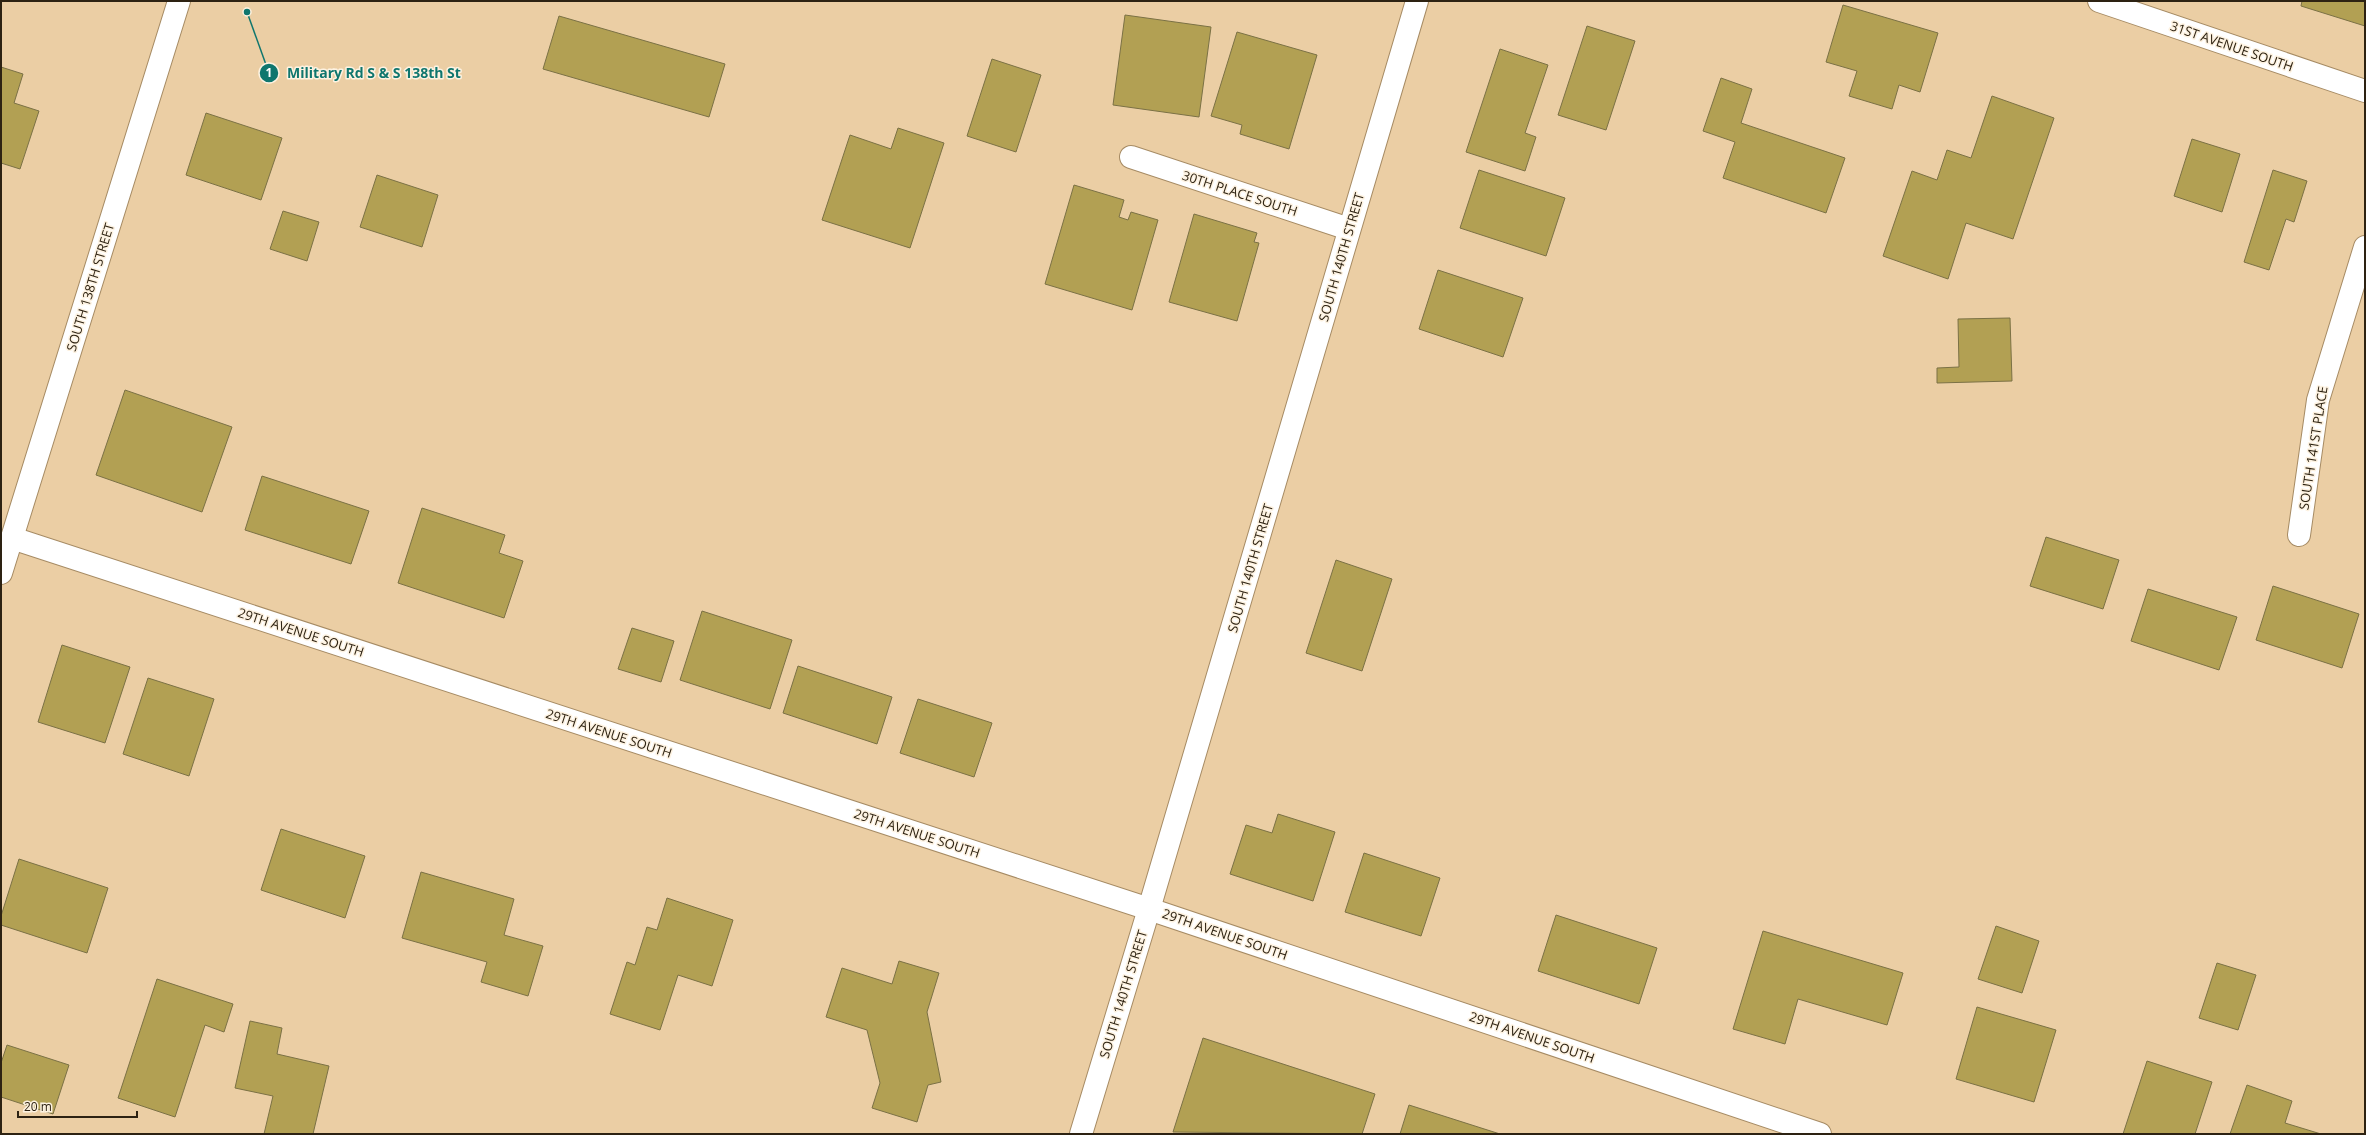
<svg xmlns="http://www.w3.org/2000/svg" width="2366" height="1135" viewBox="0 0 2366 1135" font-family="'Open Sans',sans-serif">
	<rect width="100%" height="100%" fill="#ebcea4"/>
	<!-- building -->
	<g fill="#b2a053" stroke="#7b7145">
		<polygon points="2302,1 2365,1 2365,26 2301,6"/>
		<polygon points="1843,5 1938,33 1920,92 1899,85 1892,109 1849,96 1857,71 1826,62"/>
		<polygon points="1125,15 1211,27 1199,117 1113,105"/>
		<polygon points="559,16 725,64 709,117 543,69"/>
		<polygon points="1587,26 1635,41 1606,130 1558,115"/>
		<polygon points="1237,32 1317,55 1289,149 1240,134 1242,125 1211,116"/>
		<polygon points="1500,49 1548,65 1525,133 1536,137 1525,171 1466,152"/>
		<polygon points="992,59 1041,75 1016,152 967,136"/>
		<polygon points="1,67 23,74 14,103 39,111 20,169 1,163"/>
		<polygon points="1721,78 1752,89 1741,123 1845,158 1826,213 1723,178 1735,142 1703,131"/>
		<polygon points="1992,96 2054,118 2013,239 1966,223 1948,279 1883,256 1912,171 1937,180 1947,150 1971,158"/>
		<polygon points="206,113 282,138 261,200 186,175"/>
		<polygon points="898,128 944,143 910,248 822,220 850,135 891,149"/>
		<polygon points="2192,139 2240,154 2222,212 2174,196"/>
		<polygon points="1479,170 1565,198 1546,256 1460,228"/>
		<polygon points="2273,170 2307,181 2294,222 2286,219 2269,270 2244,262"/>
		<polygon points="377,175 438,195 422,247 360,227"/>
		<polygon points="1074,185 1124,200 1119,217 1128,220 1131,212 1158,220 1132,310 1045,284"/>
		<polygon points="283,211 319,222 307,261 270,249"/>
		<polygon points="1194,214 1257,233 1254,242 1259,243 1237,321 1169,302"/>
		<polygon points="1438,270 1523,298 1503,357 1419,329"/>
		<polygon points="2010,318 2012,381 1937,383 1937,368 1959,367 1958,319"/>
		<polygon points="125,390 232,427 202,512 96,475"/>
		<polygon points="262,476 369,511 351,564 245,530"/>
		<polygon points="422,508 505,535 499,553 523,561 504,618 398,583"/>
		<polygon points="2046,537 2119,560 2103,609 2030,586"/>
		<polygon points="1336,560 1392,579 1362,671 1306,653"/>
		<polygon points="2273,586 2359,614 2342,668 2256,640"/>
		<polygon points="2148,589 2237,617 2219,670 2131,641"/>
		<polygon points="702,611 792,640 770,709 680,680"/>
		<polygon points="632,628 674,641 661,682 618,669"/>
		<polygon points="62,645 130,667 105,743 38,722"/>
		<polygon points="798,666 892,697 877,744 783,713"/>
		<polygon points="148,678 214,699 189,776 123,754"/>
		<polygon points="918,699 992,723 974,777 900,753"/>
		<polygon points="1278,814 1335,832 1313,901 1230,874 1246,825 1272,833"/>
		<polygon points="281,829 365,856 345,918 261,890"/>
		<polygon points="1364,853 1440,878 1421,936 1345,912"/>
		<polygon points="19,859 108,888 87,953 1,925 1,916"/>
		<polygon points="421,872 514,899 504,935 543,946 528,996 481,982 487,962 402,938"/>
		<polygon points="667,898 733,920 712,986 678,975 660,1030 610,1014 627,962 635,965 647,927 657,930"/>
		<polygon points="1556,915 1657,948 1639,1004 1538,971"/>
		<polygon points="1996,926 2039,941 2022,993 1978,979"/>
		<polygon points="1763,931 1903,973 1887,1025 1798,999 1785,1044 1733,1029"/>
		<polygon points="899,961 939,973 927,1012 941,1082 928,1085 917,1122 872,1108 880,1083 867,1030 826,1017 842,968 892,984"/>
		<polygon points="2217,963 2256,975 2238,1030 2199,1018"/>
		<polygon points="157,979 233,1004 224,1032 205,1025 175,1117 118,1098"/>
		<polygon points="1977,1007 2056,1030 2034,1102 1956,1079"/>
		<polygon points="250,1021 282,1028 277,1054 329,1066 313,1134 264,1134 273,1096 235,1088"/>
		<polygon points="1203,1038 1375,1094 1362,1134 1173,1132"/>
		<polygon points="7,1045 69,1065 53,1114 1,1097 1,1063"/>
		<polygon points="2147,1061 2212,1082 2195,1134 2123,1134"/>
		<polygon points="2247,1085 2292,1101 2285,1123 2321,1134 2230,1134"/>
		<polygon points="1409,1105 1500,1134 1400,1134"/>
	</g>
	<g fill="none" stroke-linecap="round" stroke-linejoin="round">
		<defs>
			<g id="minor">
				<polyline points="2099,1 2365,91"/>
				<polyline points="1131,157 1349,229"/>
				<polyline points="2299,535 2318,400 2365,247"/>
				<polyline points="12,538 1149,909 1820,1134"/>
				<polyline points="1,573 179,1"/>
				<polyline points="1081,1134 1149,909 1417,1"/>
			</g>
		</defs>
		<!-- minor casing -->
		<use href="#minor" stroke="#a68b64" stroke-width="24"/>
		<!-- minor -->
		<use href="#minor" stroke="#fff" stroke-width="22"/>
	</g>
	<g text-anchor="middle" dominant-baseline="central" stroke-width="3" stroke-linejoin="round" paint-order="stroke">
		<!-- street labels -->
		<g font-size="13" fill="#2d2212" stroke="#fdf2e1">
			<text transform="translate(2232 46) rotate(19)">31ST AVENUE SOUTH</text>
			<text transform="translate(1240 193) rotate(18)">30TH PLACE SOUTH</text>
			<text transform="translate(1341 257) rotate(-74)">SOUTH 140TH STREET</text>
			<text transform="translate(90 287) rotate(-73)">SOUTH 138TH STREET</text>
			<text transform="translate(2313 448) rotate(-81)">SOUTH 141ST PLACE</text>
			<text transform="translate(1250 568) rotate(-74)">SOUTH 140TH STREET</text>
			<text transform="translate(301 632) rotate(18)">29TH AVENUE SOUTH</text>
			<text transform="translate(609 733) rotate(18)">29TH AVENUE SOUTH</text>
			<text transform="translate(917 833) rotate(18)">29TH AVENUE SOUTH</text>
			<text transform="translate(1225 934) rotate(19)">29TH AVENUE SOUTH</text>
			<text transform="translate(1123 994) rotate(-73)">SOUTH 140TH STREET</text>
			<text transform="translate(1532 1037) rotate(19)">29TH AVENUE SOUTH</text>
		</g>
	</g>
	<!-- callouts -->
	<path fill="none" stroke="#0f766e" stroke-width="1.5" d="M247 12L269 73"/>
	<g fill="#0f766e" stroke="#fdf2e1" stroke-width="1.5">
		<circle cx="247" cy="12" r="4"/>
		<circle cx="269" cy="73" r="10"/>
	</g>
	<g font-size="12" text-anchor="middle" font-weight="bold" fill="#fff">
		<text x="269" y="77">1</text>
	</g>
	<g font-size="14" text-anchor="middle" font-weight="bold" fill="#0f766e" stroke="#fdf2e1" stroke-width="3" stroke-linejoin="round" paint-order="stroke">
		<text x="374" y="78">Military Rd S &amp; S 138th St</text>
	</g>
	<!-- border -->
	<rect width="2366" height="1135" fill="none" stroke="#2d2212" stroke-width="4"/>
	<!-- scale -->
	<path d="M18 1111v6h119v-6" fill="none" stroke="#2d2212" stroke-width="2"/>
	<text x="24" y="1111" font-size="12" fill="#2d2212" stroke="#fdf2e1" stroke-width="3" paint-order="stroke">20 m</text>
</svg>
